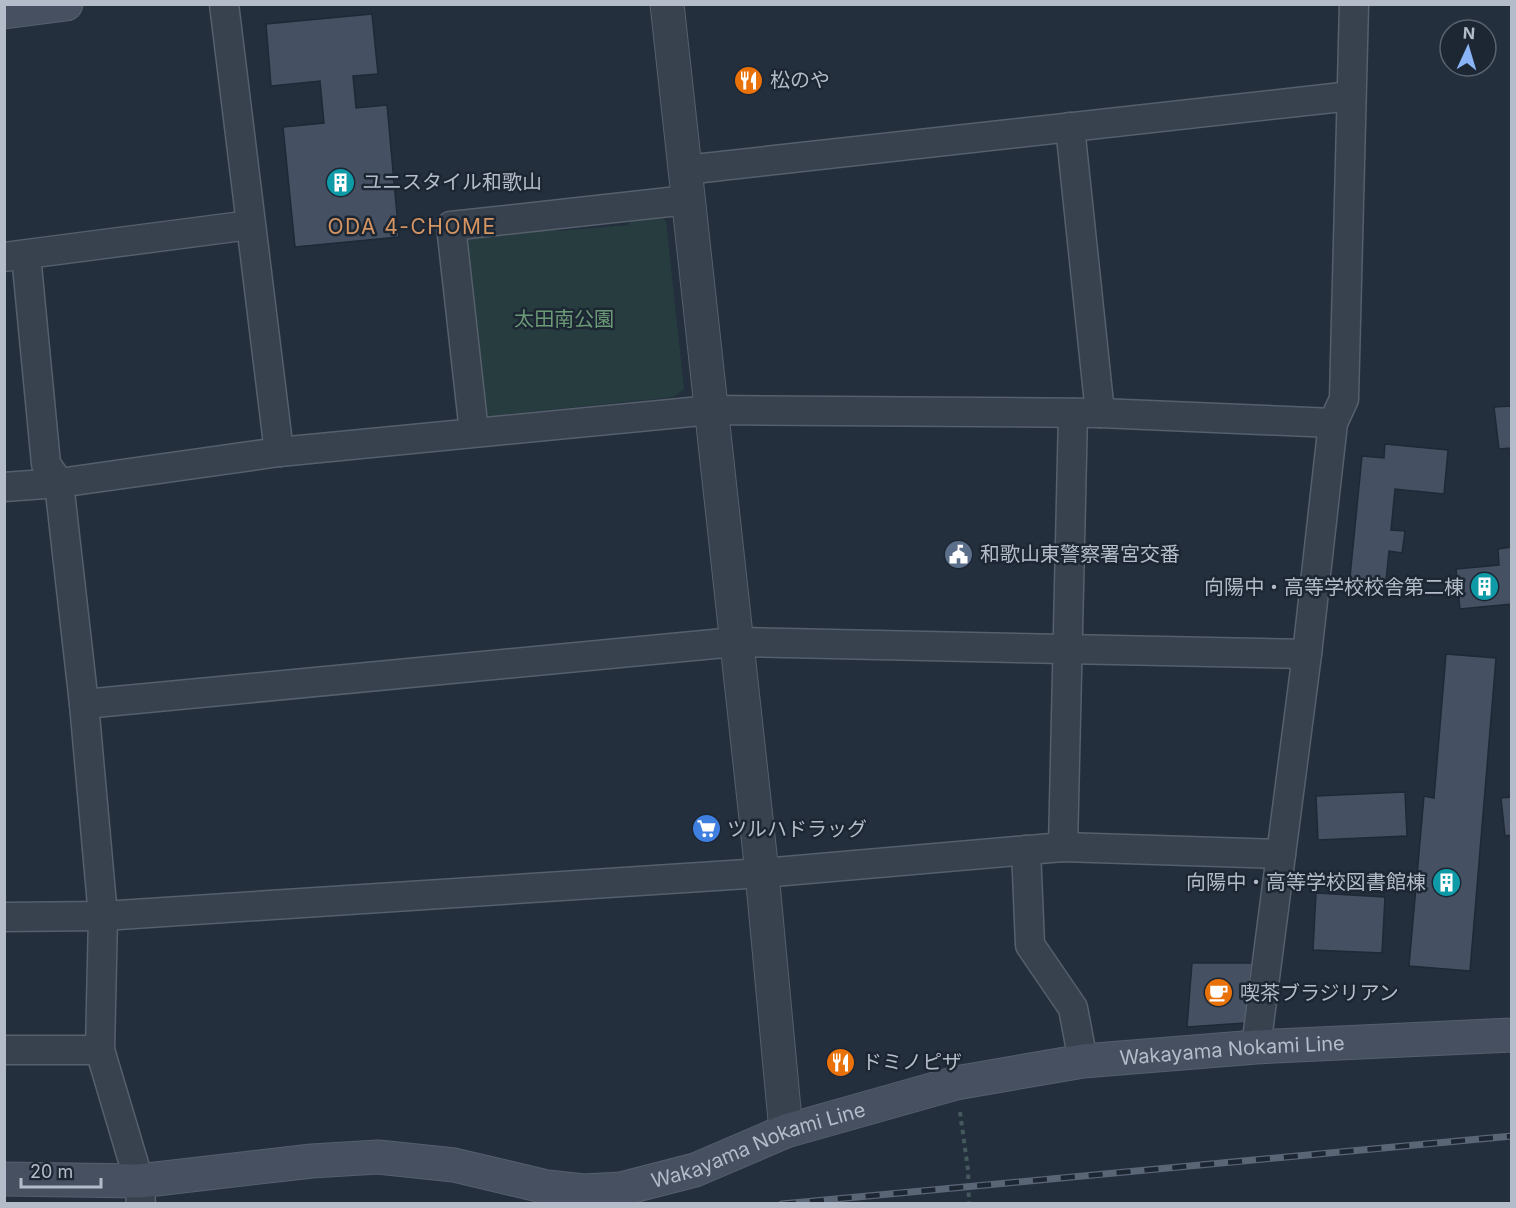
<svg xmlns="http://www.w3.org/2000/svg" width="1516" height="1208" viewBox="0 0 1516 1208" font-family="Inter,'Noto Sans JP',sans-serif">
	<rect width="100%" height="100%" fill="#242f3e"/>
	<!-- green -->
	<polygon fill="#263c3f" points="657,212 666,221 684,389 674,397 489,416 478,407 461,240 473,228 555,221 557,231 629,225 628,215"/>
	<!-- building -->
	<g fill="#455162" stroke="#1f2835" stroke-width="1.5">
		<polygon points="372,14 378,74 353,76 356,108 387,105 399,237 295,247 283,127 324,123 320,81 271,86 266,24"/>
		<polygon points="1512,406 1512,448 1499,449 1494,407"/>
		<polygon points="1385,444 1448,450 1444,494 1395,489 1391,530 1405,531 1402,553 1389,551 1385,590 1349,587 1362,456 1384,458"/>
		<polygon points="1512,547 1512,604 1460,609 1456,569 1499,565 1498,549"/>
		<polygon points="1446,654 1496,658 1470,971 1409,966 1424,796 1434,798"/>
		<polygon points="1405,792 1407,836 1318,840 1316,796"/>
		<polygon points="1512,797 1512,835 1505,836 1501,798"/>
		<polygon points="1316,893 1385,897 1382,953 1313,950"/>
		<polygon points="1192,963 1252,963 1245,1023 1187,1027"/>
	</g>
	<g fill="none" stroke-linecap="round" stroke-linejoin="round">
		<defs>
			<g id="minor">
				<polyline points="224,4 279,452"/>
				<polyline points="1070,127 1100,413"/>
				<polyline points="685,170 1351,96"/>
				<polyline points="26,255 46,464 59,483 84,704 103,916 100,1050 139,1181 141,1204"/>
				<polyline points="4,257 250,225"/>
				<polyline points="474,432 451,226 687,200"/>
				<polyline points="4,487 59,483 279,452 711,410 1100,413 1333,423"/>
				<polyline points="84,704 735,642 1307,654"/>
				<polyline points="1063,847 1073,413"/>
				<polyline points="1026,850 1030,945 1073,1008 1083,1061"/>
				<polyline points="4,917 103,916 762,873 1063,847 1281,854"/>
				<polyline points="1256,1047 1307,654 1333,423 1344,399 1354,4"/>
				<polyline points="4,1050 100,1050"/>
			</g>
			<polyline id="tertiary" points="667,4 762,873 786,1131"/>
			<g id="secondary">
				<polyline points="4,12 66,4"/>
				<path id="s1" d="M 4,1179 L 139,1181 L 312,1161 L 378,1157 L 454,1165 L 547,1187 L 584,1191 L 621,1189 L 695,1170 L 786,1131 L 956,1083 L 1083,1061 L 1256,1047 L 1512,1035"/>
			</g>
		</defs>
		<!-- minor casing -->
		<use href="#minor" stroke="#565f6c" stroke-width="31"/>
		<!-- tertiary casing -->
		<use href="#tertiary" stroke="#565f6c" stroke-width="35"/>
		<!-- secondary casing -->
		<use href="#secondary" stroke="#565f6c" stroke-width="35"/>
		<!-- path -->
		<polyline stroke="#44595c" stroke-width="4" stroke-dasharray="4.5 4.5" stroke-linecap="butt" points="960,1112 968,1170 969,1204"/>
		<!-- minor -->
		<use href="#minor" stroke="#38414e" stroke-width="28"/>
		<!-- tertiary -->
		<use href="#tertiary" stroke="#38414e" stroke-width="33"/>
		<!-- secondary -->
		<use href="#secondary" stroke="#465061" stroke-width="33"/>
		<defs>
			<polyline id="rail" points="782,1204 1512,1136"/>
		</defs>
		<!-- rail casing -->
		<use href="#rail" stroke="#5a6575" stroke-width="7"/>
		<!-- rail -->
		<use href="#rail" stroke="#1d2633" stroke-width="4.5" stroke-dasharray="14" stroke-linecap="butt"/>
	</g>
	<!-- icons -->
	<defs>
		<symbol id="restaurant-disc" viewBox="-11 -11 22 22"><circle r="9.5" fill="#e8710a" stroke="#1d2633"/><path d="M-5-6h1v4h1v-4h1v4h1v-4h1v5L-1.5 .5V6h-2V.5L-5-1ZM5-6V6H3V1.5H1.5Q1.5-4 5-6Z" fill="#fff"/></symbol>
		<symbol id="building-disc" viewBox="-11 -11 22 22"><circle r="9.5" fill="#0f9aa8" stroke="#1d2633"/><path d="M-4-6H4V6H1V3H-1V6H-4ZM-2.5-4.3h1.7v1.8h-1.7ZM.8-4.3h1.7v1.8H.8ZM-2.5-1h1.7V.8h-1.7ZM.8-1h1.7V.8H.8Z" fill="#fff"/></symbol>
		<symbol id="civic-disc" viewBox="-11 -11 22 22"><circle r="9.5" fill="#5c6f8a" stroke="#1d2633"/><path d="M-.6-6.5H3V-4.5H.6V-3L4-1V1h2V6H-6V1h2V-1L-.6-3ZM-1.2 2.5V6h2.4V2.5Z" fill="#fff"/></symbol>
		<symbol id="supermarket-disc" viewBox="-11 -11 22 22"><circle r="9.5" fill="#3f7fe0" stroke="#1d2633"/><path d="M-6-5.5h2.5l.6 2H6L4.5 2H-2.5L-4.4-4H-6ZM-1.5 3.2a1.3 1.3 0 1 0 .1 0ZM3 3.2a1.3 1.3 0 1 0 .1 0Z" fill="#fff"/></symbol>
		<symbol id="cafe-disc" viewBox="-11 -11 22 22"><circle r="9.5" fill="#e8710a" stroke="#1d2633"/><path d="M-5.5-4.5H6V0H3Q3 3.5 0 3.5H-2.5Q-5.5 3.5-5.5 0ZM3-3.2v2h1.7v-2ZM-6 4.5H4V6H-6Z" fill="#fff"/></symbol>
	</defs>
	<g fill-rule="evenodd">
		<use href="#restaurant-disc" x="732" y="64" width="33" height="33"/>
		<use href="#building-disc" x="324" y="166" width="33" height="33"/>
		<use href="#civic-disc" x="942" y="538" width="33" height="33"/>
		<use href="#building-disc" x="1468" y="570" width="33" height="33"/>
		<use href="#supermarket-disc" x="690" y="812" width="33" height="33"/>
		<use href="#building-disc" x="1430" y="866" width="33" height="33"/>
		<use href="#cafe-disc" x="1202" y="976" width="33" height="33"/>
		<use href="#restaurant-disc" x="824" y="1046" width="33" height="33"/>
	</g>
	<g text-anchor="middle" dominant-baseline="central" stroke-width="5" stroke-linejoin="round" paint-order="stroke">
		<!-- poi labels -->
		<g font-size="20" fill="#b4bcc9" stroke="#1d2633" text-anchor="start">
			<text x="770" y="80">松のや</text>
			<text x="362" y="182">ユニスタイル和歌山</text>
			<text x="980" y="554">和歌山東警察署宮交番</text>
			<text x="1464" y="587" text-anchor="end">向陽中・高等学校校舎第二棟</text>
			<text x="727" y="829">ツルハドラッグ</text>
			<text x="1426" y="882" text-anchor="end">向陽中・高等学校図書館棟</text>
			<text x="1240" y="993">喫茶ブラジリアン</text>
			<text x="862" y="1062">ドミノピザ</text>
		</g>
		<!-- park labels -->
		<g font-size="20" fill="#6b9a76" stroke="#1d2633">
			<text x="564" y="319">太田南公園</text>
		</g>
		<!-- street labels -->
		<g font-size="20" fill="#b4bcc9" stroke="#1d2633">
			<text stroke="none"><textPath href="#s1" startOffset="1252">Wakayama Nokami Line</textPath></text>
			<text stroke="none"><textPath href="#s1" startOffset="766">Wakayama Nokami Line</textPath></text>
		</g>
		<!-- neighbourhood labels -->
		<g font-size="21" letter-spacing="1.5" fill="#d59563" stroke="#1d2633">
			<text x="412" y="226">ODA 4-CHOME</text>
		</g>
	</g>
	<!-- border -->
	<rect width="1516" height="1208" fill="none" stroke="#b4bcc9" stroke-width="12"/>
	<!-- north arrow -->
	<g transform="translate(1468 48) rotate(4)"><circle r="28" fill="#1d2633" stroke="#59626f" stroke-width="1.5"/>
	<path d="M0-4.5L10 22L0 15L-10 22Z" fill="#8ab4f8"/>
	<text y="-9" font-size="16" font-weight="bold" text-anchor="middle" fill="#b4bcc9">N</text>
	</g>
	<!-- scale -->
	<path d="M21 1178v9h80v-9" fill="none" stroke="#b4bcc9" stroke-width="3"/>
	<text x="30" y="1178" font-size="18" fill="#b4bcc9" stroke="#1d2633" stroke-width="4.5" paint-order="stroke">20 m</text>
</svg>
